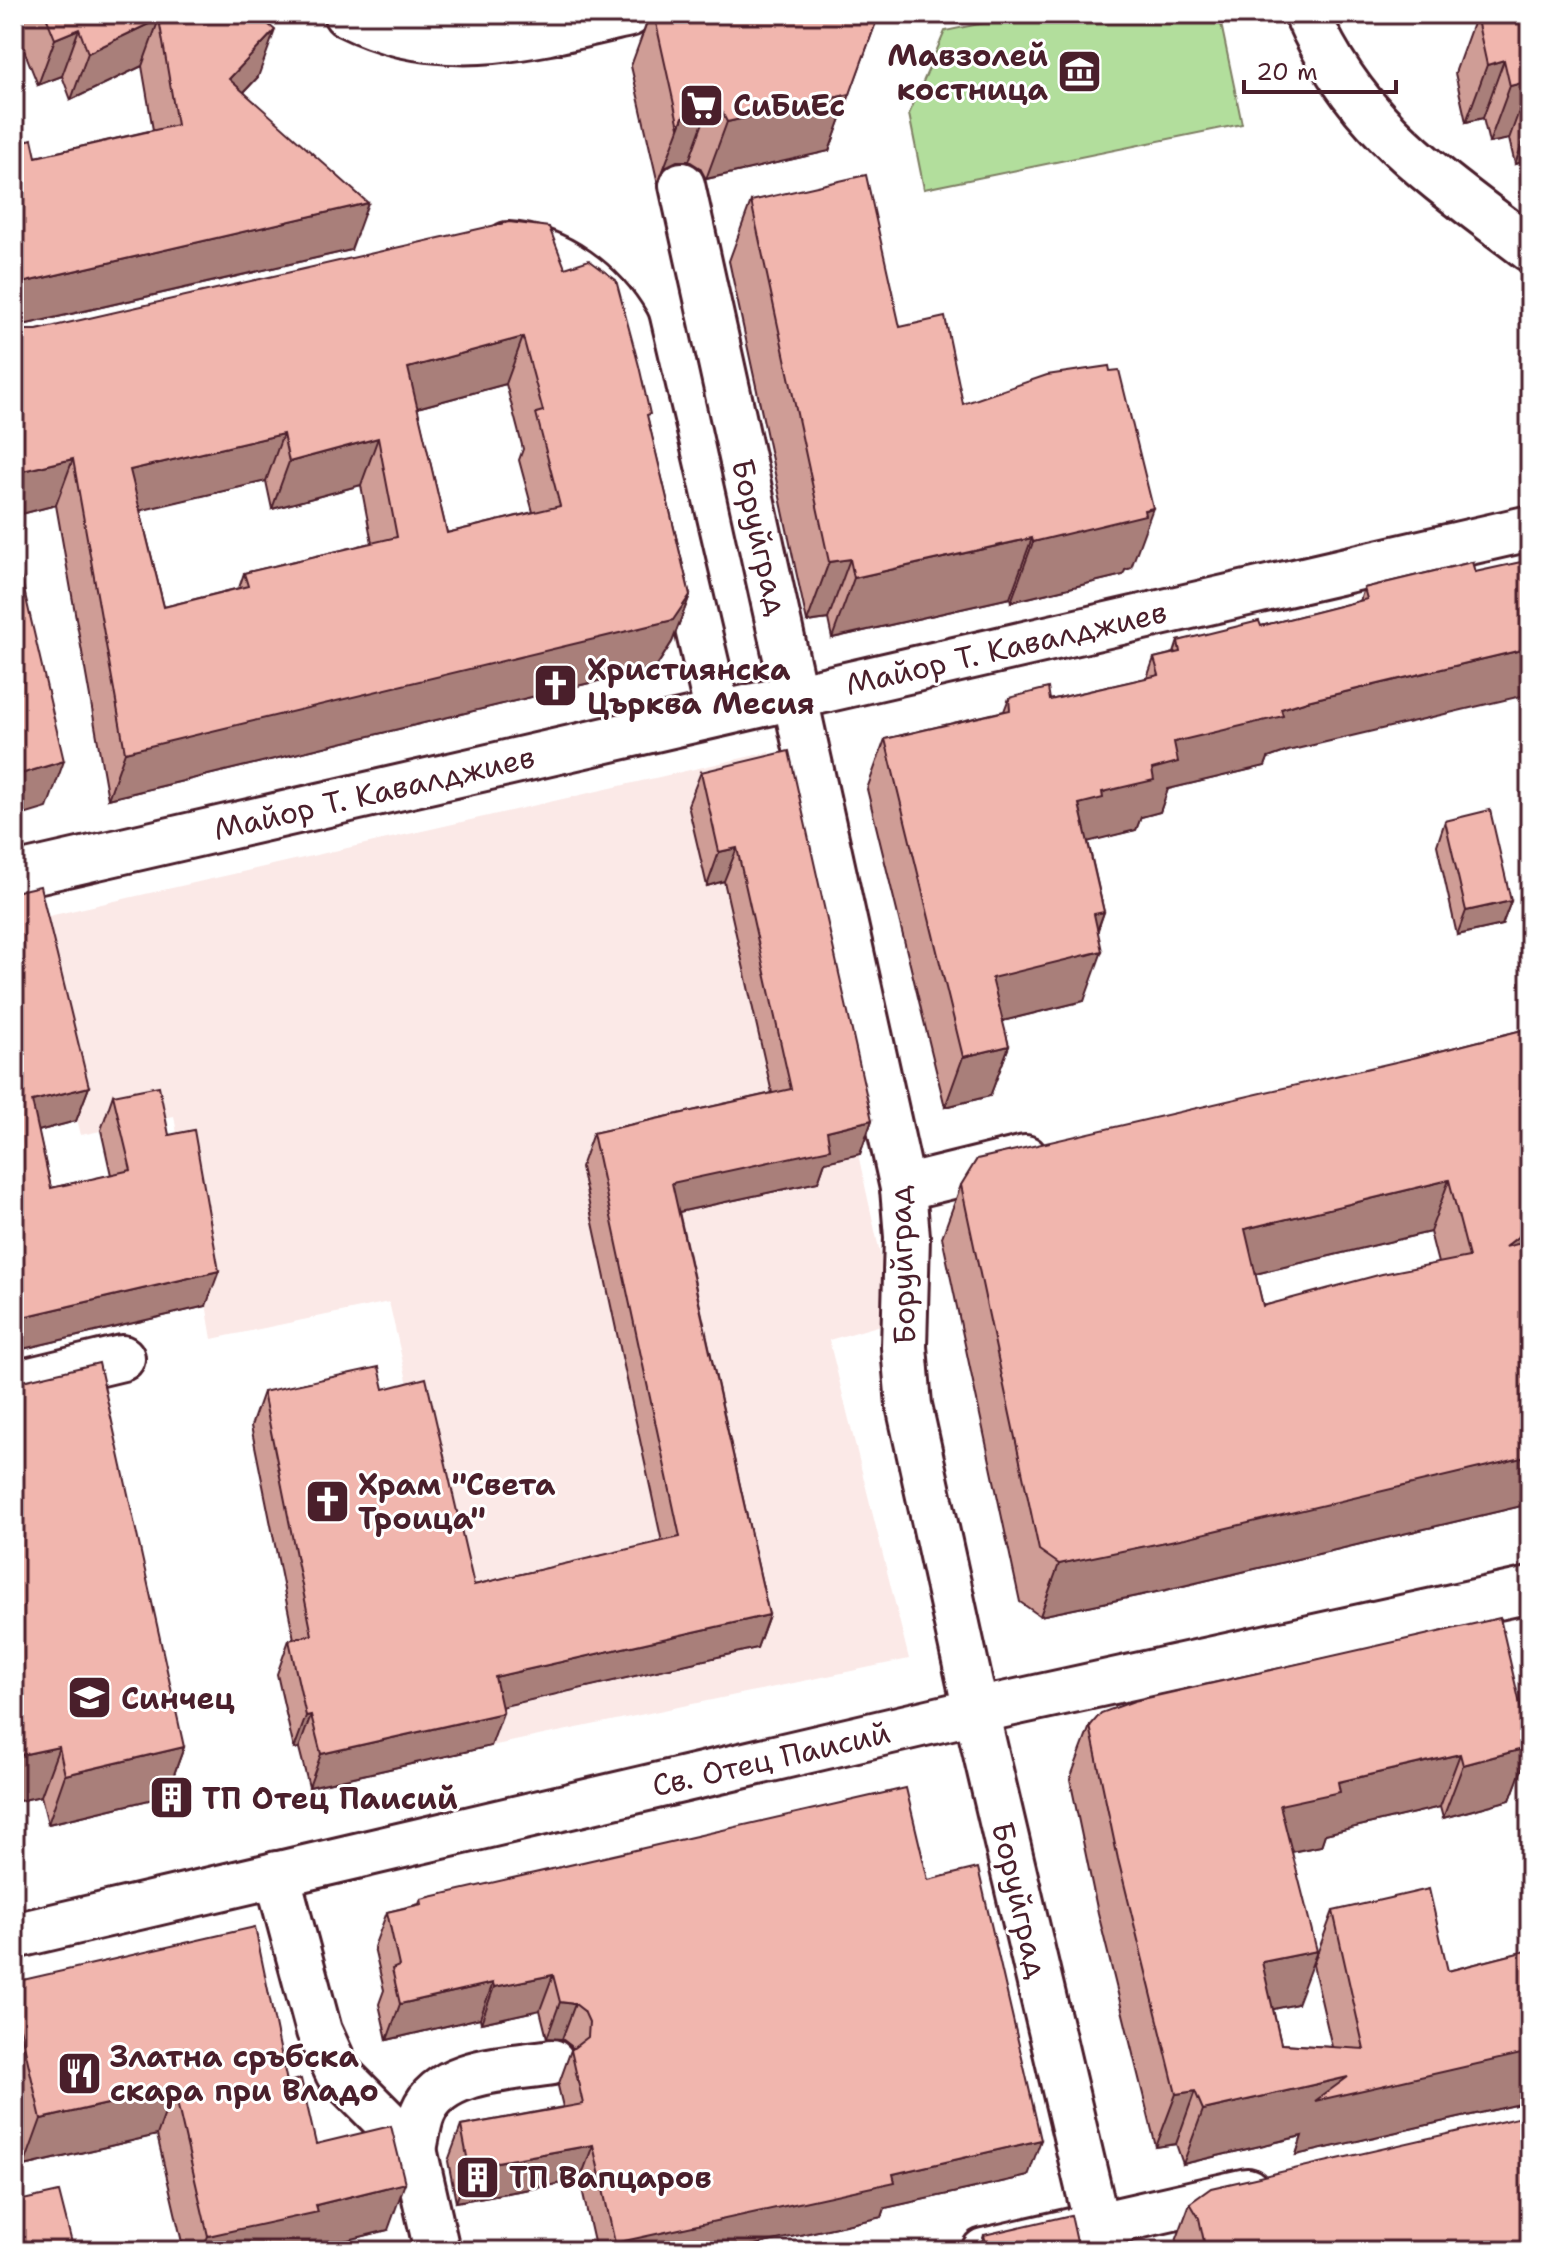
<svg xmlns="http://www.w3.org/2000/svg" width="1544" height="2265" viewBox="0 0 1544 2265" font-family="'Shantell Sans',sans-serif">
	<rect width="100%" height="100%" fill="#fff"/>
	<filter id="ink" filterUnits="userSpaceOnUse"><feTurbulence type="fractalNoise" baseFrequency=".0125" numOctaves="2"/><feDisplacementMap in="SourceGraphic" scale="16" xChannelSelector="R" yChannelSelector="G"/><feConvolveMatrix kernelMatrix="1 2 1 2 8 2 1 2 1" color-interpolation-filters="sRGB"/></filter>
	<g filter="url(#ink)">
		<!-- built -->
		<polygon fill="#fbe9e7" points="769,752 895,1321 829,1340 909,1659 491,1746 389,1302 212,1339 174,1116 81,1135 27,921"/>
		<!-- green -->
		<polygon fill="#b2de9c" stroke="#7e7e64" stroke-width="2" points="1027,14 1219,14 1242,124 924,189 909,114 945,31"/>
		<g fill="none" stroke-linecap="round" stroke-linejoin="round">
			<defs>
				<g id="minor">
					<path d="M 346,14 C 441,62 531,37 629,14"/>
					<path d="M 1307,14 C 1356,127 1436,177 1530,249"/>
					<polyline points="682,185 903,1188 907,1237 904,1347 909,1405 976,1711 1103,2251"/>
					<path d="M 508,245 C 558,248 603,283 627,325 L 718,714"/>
					<polyline points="14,876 1530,528"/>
					<polyline points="903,1188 1025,1158"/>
					<polyline points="14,1384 122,1358"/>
					<polyline points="277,1874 319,2031 338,2073 414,2149 437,2251"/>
					<polyline points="14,1936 976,1711 1530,1590"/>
					<path d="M 414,2149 C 417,2137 418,2123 423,2112 C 441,2068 512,2069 552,2062"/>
					<polyline points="984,2251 1247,2191"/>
				</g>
			</defs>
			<!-- minor casing -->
			<use href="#minor" stroke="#4a1f2b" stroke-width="50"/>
			<!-- minor -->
			<use href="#minor" stroke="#fff" stroke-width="44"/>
		</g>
		<!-- wall -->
		<g fill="#cf9d96" stroke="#4a1f2b" stroke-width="2" fill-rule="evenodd">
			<path d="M 14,14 L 256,14 L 258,77 L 244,92 L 351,250 L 18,326 L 23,330 L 37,330 L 565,268 L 648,420 L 690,595 L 672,642 L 656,667 L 108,799 L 56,505 L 14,516 L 14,144 L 36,157 L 153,130 L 142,66 L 71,100 L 62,76 L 38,85 L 14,25 ZM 506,384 L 523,449 L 519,460 L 533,512 L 447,533 L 417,408 ZM 266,481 L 272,509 L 361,485 L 372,543 L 244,573 L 239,588 L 164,607 L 140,510 Z"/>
			<polygon points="650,14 879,14 829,151 706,179 700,168 689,161 677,161 665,167 658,184 631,66"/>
			<polygon points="1476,15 1530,17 1530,160 1515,164 1509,139 1489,143 1483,118 1466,122 1455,73"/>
			<polygon points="751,201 900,327 963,404 1131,568 1125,570 1123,575 1011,602 1010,598 832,638 828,619 807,622 729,261"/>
			<polygon points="1472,562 1288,751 1268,758 1265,766 1168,789 1160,812 1141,817 1136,830 1088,841 1104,912 1098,930 1084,1001 1002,1021 1009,1046 990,1096 945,1107 867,789 885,739 1004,711 1009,698 1050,700 1147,678 1154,658 1174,653 1178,641 1261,626 1360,601 1364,588"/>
			<polygon points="701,772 872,1120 860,1154 825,1162 818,1182 679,1212 769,1615 757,1648 502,1706 491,1746 309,1787 299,1748 294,1749 277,1674 289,1640 294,1639 251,1426 263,1392 384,1389 474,1585 662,1542 581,1167 593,1133 772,1093 724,881 707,886 688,805"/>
			<polygon points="1445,821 1511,901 1502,925 1457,935 1437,845"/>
			<polygon points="14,892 89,1087 76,1121 38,1131 51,1188 111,1175 101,1130 113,1095 206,1306 14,1351"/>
			<path d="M 1530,1028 L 1530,1504 L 1166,1590 L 1040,1616 L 1020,1602 L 942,1237 L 961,1185 L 1417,1057 ZM 1430,1232 L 1438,1263 L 1263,1306 L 1255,1274 Z"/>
			<polygon points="14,1383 184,1747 166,1796 48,1824 41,1796 14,1802"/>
			<polygon points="1090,1726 1530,1747 1510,1800 1443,1818 1440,1807 1325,1834 1321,1846 1292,1852 1297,2004 1273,2009 1281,2044 1332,2047 1313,1965 1333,1911 1448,1971 1530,1950 1530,2103 1524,2103 1296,2155 1302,2136 1183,2164 1176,2144 1156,2147 1098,1913 1070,1779"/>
			<polygon points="928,1880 1028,2176 885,2208 882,2217 727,2251 596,2251 580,2180 456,2202 448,2161 461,2126 563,2107 558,2086 571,2050 573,2049 571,2046 562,2039 547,2038 540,2010 481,2023 480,2018 387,2040 379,2004 384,1990 374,1947 387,1912 419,1904 421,1899"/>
			<polygon points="14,1982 287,2082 316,2144 388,2230 304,2251 184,2251 157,2135 24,2166 14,2122"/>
			<polygon points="1190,2203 1530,2251 1179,2251 1175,2244"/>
			<polygon points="984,2235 1079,2251 979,2251"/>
		</g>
		<!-- shaded-wall -->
		<g fill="#a97f7a" stroke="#4a1f2b" stroke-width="2">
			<polygon points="159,19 142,66 71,100 88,53"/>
			<polygon points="79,29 62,76 38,85 55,39"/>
			<polygon points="275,30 258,77 212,126 229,79"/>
			<polygon points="1504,60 1483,118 1466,122 1487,65"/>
			<polygon points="1530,81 1509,139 1489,143 1510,86"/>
			<polygon points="850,94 829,151 706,179 727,122"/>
			<polygon points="698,103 710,103 689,161 677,161 665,167 658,184 686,110"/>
			<polygon points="1530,121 1530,160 1515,164"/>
			<polygon points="368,203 351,250 14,327 14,288 26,282"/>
			<polygon points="523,337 506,384 391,415 408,368"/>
			<polygon points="283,434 266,481 113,517 130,470"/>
			<polygon points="378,438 361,485 272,509 289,462"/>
			<polygon points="73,459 56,505 14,516 14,473"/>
			<polygon points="1153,508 1131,568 1125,570 1123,575 1011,602 1033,542"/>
			<polygon points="1032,538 1010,598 832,638 854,578"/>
			<polygon points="850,559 828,619 807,622 829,562"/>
			<polygon points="690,595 672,642 656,667 108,799 125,752"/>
			<polygon points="1530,648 1530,694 1288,751 1268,758 1265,766 1168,789 1160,812 1141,817 1136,830 1087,842 1079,804 1152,769 1174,742 1307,701"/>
			<polygon points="64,761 47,808 14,818 14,776"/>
			<polygon points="737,848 724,881 707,886 719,852"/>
			<polygon points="1511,901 1502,925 1457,935 1466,911"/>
			<polygon points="1104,912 1088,955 1102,951 1084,1001 974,1028 992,978 1094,914"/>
			<polygon points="1009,1046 990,1096 945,1107 963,1057"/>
			<polygon points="89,1087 76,1121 19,1136 32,1101"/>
			<polygon points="872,1120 860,1154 825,1162 818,1182 660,1216 672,1183 827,1131"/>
			<polygon points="1449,1180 1430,1232 1226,1281 1245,1229"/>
			<polygon points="1530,1227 1530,1264 1505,1247"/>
			<polygon points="219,1271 206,1306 14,1351 14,1319"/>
			<polygon points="1530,1456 1530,1504 1166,1590 1040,1616 1059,1564"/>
			<polygon points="769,1615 757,1648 483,1711 495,1677"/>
			<polygon points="503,1713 491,1746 309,1787 321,1754"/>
			<polygon points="311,1715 299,1748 294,1749 306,1716"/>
			<polygon points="59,1747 41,1796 14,1802 14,1774 21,1755"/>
			<polygon points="184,1747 166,1796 48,1824 65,1775"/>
			<polygon points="1530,1747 1510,1800 1443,1818 1463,1765"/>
			<polygon points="1460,1754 1440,1807 1325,1834 1321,1846 1260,1858 1280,1805 1338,1782"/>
			<polygon points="1317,1951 1297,2004 1242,2016 1262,1962"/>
			<polygon points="553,1975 540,2010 481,2023 494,1987"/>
			<polygon points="493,1983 480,2018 387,2040 400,2004"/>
			<polygon points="560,2002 575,2004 562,2039 547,2038"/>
			<polygon points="1530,2052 1530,2103 1524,2103 1296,2155 1302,2136 1183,2164 1203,2110 1348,2077"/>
			<polygon points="174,2089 157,2135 24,2166 41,2119"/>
			<polygon points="1195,2091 1176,2144 1156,2147 1176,2094"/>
			<polygon points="1041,2140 1028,2176 885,2208 882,2217 727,2251 612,2251 615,2243 893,2174"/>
			<polygon points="593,2145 580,2180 456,2202 469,2167"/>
			<polygon points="405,2183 388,2230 304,2251 202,2251 208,2236 316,2205"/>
		</g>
		<!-- building -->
		<g fill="#f1b6ae" stroke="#4a1f2b" stroke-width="2" fill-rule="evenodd">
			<polygon points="45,14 256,14 275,30 229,79 368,203 26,282 14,288 14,144 32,139 36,157 177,125 159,19 88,53 79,29 55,39"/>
			<polygon points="654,14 879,14 850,94 727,122 721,110 710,103 698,103 686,110 679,127"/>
			<polygon points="1482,14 1526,14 1527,18 1530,17 1530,81 1510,86 1504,60 1487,65 1476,15"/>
			<polygon points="866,175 900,327 945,317 963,404 1047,375 1109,366 1110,371 1119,370 1153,508 1144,510 1145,515 1033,542 1032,538 854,578 850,559 829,562 751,201"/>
			<path d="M 509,222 L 549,227 L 565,268 L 589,260 L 616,280 L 639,366 L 650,414 L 647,415 L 690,595 L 673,620 L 125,752 L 73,459 L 14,473 L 14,324 L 23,330 L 37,330 ZM 523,337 L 543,411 L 536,413 L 560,506 L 447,533 L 408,368 ZM 283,434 L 289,462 L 378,438 L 397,537 L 244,573 L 248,586 L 164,607 L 130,470 Z"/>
			<polygon points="14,547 64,761 14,776"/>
			<polygon points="1530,560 1530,648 1307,701 1281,709 1283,716 1174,742 1178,762 1152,769 1154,780 1102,792 1103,798 1079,804 1104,912 1094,914 1102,951 992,978 1009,1046 963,1057 885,739 1010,710 1009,698 1048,688 1050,700 1159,675 1154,658 1180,652 1178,641 1259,621 1261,626 1367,599 1364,588 1472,562 1475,572"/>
			<polygon points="789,751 872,1120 827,1131 830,1149 672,1183 769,1615 495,1677 503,1713 321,1754 311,1715 306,1716 289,1640 312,1635 263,1392 379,1367 384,1389 426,1378 474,1585 680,1537 593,1133 791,1089 737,848 719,852 701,772"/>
			<polygon points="1490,810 1511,901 1466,911 1445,821"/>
			<polygon points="40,886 89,1087 32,1101 51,1188 131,1170 113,1095 159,1086 169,1135 194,1130 219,1271 14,1319 14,892"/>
			<path d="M 1530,1028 L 1530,1227 L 1505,1247 L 1530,1241 L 1530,1456 L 1185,1538 L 1059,1564 L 1039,1550 L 961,1185 L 977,1159 L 1417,1057 ZM 1449,1180 L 1469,1257 L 1382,1274 L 1263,1306 L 1245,1229 Z"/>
			<polygon points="99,1363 184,1747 65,1775 59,1747 21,1755 14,1721 14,1383"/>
			<polygon points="1500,1618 1530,1747 1463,1765 1460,1754 1338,1782 1340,1792 1280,1805 1317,1951 1262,1962 1281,2044 1364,2049 1333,1911 1429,1889 1448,1971 1530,1950 1530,2052 1315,2101 1348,2077 1203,2110 1195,2091 1176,2094 1118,1859 1090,1726 1101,1713 1134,1701"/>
			<polygon points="906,1788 928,1880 978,1868 1041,2140 893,2174 895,2182 615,2243 593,2145 469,2167 461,2126 583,2104 571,2050 588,2037 589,2022 584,2011 575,2004 560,2002 553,1975 494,1987 493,1983 400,2004 392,1969 399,1966 387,1912 422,1904 421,1899"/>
			<polygon points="255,1927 287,2082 301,2079 316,2144 391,2126 405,2183 316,2205 318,2212 208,2236 174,2089 41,2119 14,2001 14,1982"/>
			<polygon points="1530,2115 1530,2251 1206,2251 1199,2218 1190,2203 1211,2188"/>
			<polygon points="59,2192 74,2251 14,2251 14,2202"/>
			<polygon points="1071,2215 1079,2251 988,2251 984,2235"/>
		</g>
	</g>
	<!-- icons -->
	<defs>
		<symbol id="museum-square" viewBox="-11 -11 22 22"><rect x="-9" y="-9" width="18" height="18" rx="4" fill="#4a1f2b" stroke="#fff"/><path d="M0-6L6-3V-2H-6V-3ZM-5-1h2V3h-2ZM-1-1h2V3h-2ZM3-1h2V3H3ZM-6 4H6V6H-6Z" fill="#fff"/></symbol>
		<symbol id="supermarket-square" viewBox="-11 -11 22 22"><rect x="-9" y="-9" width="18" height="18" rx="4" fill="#4a1f2b" stroke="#fff"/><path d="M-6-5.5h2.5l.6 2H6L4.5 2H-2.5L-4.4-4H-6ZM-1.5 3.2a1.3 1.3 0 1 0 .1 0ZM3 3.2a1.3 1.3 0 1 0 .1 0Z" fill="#fff"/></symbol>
		<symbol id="church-square" viewBox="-11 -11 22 22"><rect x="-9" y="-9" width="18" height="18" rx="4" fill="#4a1f2b" stroke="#fff"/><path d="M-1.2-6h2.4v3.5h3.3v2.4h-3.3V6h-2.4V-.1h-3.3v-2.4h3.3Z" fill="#fff"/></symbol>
		<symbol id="school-square" viewBox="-11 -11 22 22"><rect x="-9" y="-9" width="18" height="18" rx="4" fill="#4a1f2b" stroke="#fff"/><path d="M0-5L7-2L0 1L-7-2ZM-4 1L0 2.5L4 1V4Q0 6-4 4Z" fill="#fff"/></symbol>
		<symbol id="building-square" viewBox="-11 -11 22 22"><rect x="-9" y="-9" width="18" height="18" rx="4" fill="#4a1f2b" stroke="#fff"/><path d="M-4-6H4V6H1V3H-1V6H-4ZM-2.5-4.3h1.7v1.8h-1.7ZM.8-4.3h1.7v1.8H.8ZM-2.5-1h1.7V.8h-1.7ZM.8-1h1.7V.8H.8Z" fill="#fff"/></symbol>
		<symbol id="restaurant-square" viewBox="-11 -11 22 22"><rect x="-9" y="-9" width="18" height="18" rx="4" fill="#4a1f2b" stroke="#fff"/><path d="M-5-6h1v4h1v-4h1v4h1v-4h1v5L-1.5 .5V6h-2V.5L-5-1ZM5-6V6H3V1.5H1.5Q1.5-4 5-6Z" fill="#fff"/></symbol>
	</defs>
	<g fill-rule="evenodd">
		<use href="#museum-square" x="1054" y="46" width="51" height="51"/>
		<use href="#supermarket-square" x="676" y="80" width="51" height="51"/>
		<use href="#church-square" x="530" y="660" width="51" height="51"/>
		<use href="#church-square" x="302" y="1476" width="51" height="51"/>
		<use href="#school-square" x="64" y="1672" width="51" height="51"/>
		<use href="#building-square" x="146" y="1772" width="51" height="51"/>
		<use href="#restaurant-square" x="54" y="2048" width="51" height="51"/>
		<use href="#building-square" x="452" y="2152" width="51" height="51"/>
	</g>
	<g text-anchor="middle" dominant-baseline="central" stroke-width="6" stroke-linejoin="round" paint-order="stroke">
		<!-- poi labels -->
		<g font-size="30" font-weight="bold" fill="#4a1f2b" stroke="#fff" text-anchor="start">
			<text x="1048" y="55" text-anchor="end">Мавзолей<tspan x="1048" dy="34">костница</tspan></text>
			<text x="733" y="105">СиБиЕс</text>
			<text x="587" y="669">Християнска<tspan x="587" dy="34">Църква Месия</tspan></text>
			<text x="358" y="1484">Храм "Света<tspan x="358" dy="34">Троица"</tspan></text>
			<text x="121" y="1698">Синчец</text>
			<text x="202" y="1798">ТП Отец Паисий</text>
			<text x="110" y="2056">Златна сръбска<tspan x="110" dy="34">скара при Владо</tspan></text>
			<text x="509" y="2177">ТП Вапцаров</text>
		</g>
		<!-- street labels -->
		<g font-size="30" fill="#4a1f2b" stroke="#fff">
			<text transform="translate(760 537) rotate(77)">Боруйград</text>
			<text transform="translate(1006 648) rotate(-13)">Майор Т. Кавалджиев</text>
			<text transform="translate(374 793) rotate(-13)">Майор Т. Кавалджиев</text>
			<text transform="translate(902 1265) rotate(-92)">Боруйград</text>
			<text transform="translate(771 1759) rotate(-13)">Св. Отец Паисий</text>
			<text transform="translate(1020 1900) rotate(77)">Боруйград</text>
		</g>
	</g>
	<!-- margin -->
	<rect width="1544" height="2265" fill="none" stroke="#fff" stroke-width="48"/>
	<rect x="24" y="24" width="1496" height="2217" fill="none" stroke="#4a1f2b" stroke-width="3" filter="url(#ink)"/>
	<!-- scale -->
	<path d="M1244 80v12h152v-12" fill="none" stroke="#4a1f2b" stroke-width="4"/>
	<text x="1256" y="80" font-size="24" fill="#4a1f2b" stroke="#ffffff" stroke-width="6" paint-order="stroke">20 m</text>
</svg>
